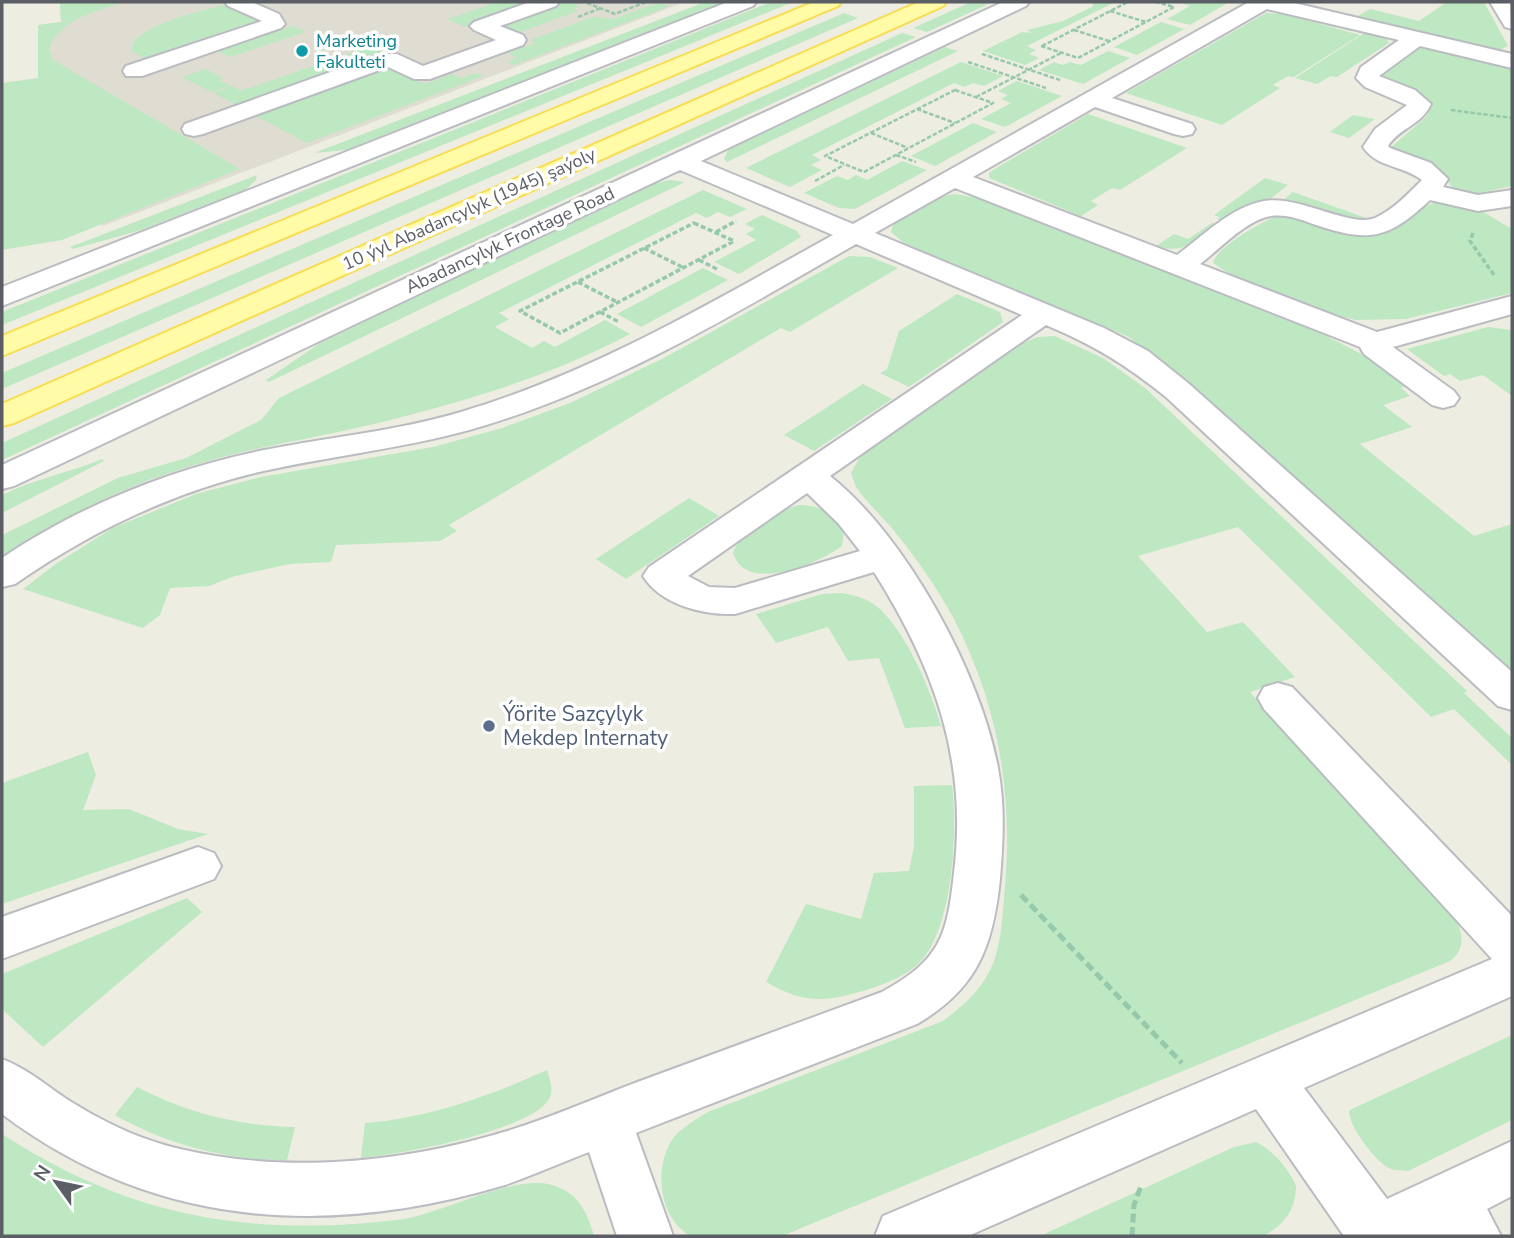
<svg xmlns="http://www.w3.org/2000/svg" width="1514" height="1238" viewBox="0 0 1514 1238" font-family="'Nunito Sans',sans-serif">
	<rect width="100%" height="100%" fill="#eeede2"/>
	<!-- education -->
	<polygon fill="#dfddd1" points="60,2 685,2 103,226 39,149 38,25 61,22"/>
	<!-- green -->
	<g fill="#bde8c2">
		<path d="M 60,2 L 126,2 C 99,10 58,19 49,49 L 53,60 L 240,169 L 62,240 L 2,250 L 2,83 L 38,78 L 38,25 L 61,22 Z"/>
		<polygon points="498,2 537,2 465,27 447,19"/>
		<polygon points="562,2 578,2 574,4 580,6 573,9 578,11 515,34 495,26"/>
		<polygon points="659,2 670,6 514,65 507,62 517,58 508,53 535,43 530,40 593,17 614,19"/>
		<polygon points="705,2 726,2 346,150 314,153"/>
		<polygon points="771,2 793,2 2,325 2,312"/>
		<polygon points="971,2 993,2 927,32 913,28"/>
		<polygon points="1094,2 1115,2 1027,46 1036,50 1029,54 1039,58 1025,65 983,51 1022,32 1032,33 1027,30 1063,21 1092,7"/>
		<polygon points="1184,2 1224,2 1226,4 1190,25 1167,19 1190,6 1181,3"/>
		<polygon points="1447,2 1484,2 1508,46 1502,49 1493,49 1356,17 1370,9 1419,21"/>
		<path d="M 227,4 L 260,22 L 147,60 L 131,51 C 133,24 205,11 227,4 Z"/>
		<polygon points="844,13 858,18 2,389 2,373"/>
		<polygon points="1266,13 1285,14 1360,35 1294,77 1288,76 1273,85 1280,88 1222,125 1126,93"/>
		<polygon points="1161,22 1184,29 1137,55 1114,47"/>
		<polygon points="293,26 306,32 230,57 217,51"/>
		<polygon points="1366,32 1387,39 1389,43 1337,77 1331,76 1317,84 1295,78"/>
		<polygon points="902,33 916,37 2,460 2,443"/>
		<polygon points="371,46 389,54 239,106 213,93 233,86 240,91"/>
		<polygon points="945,47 958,51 727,162 724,159 728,150"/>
		<polygon points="1426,47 1512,66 1512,186 1475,194 1456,192 1438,168 1393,153 1389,149 1426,117 1432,106 1418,93 1379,76 1415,50"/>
		<polygon points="1108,51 1130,58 1083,84 1039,70 1054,62 1063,65 1070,62 1081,65"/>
		<polygon points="961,62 1003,76 984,86 973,83 964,87 954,83 812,155 821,160 811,165 822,170 790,187 746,168"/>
		<polygon points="382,67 425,84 452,74 462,78 476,73 484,76 307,143 252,114"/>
		<polygon points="206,69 223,78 219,80 230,86 212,92 182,77"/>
		<polygon points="1017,81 1062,96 1005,127 981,119 1011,103 1001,99 1008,95 998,91"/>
		<polygon points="1088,114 1187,148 1120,190 1112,188 1091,201 1098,205 1081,216 989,178 989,173 993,170"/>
		<polygon points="1353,115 1375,119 1349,138 1330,132"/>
		<polygon points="973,123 997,132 935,166 911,156"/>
		<polygon points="902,161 927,170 855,209 839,208 804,193 837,176 848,180 856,175 867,180"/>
		<polygon points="257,175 256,180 245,190 138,231 73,249 70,247"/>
		<polygon points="1265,178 1288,185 1266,202 1225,222 1217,219 1219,217 1214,215"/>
		<polygon points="670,180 685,182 269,382 266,380 320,343 656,183"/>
		<path d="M 703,190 L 747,209 L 730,217 L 718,212 L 707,218 L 696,213 L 499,313 L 509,319 L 495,327 L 532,348 L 544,341 L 555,347 L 605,320 L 630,334 C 549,377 463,402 374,424 C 324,436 273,444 223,457 C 144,477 68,511 2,558 L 2,535 L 118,478 L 186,458 L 261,420 L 279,398 Z"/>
		<polygon points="1293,192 1369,219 1353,219 1282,201"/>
		<path d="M 955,194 L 977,198 L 1300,322 L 1363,355 L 1406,386 L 1401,388 L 1410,396 L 1383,405 L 1412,427 L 1360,444 L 1474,536 L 1512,524 L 1512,670 L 1129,337 L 904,243 L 891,232 C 893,213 938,196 955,194 Z"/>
		<path d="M 1442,202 L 1480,210 L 1512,229 L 1512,293 L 1406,319 L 1355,320 L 1322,311 L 1238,279 L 1213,263 C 1215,248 1269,216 1285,214 L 1379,233 C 1405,229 1415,203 1442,202 Z"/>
		<polygon points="762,215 797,231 801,237 739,274 714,262 756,240 746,234 755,229 745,224"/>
		<path d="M 1212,223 L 1219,225 C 1198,240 1183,255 1156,246 L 1174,234 L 1188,239 Z"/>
		<polygon points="849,256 870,257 898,268 790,332 781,328 449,525 457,531 440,541 336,545 331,562 290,564 235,576 209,586 170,588 160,615 143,628 23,589 57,563 113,528 196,494 261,477 433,447 502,428 570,403 664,358"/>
		<polygon points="703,268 728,280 641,327 617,314"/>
		<polygon points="957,294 1000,312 1003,322 909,387 880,373 887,369 899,331"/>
		<polygon points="1488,327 1512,330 1512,396 1483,375 1460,381 1450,374 1444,376 1407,349"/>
		<path d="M 1055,336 L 1103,358 L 1145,388 L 1467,691 L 1464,693 L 1512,738 L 1512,765 L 1454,709 L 1431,717 L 1238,527 L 1138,556 L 1207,632 L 1243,622 L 1295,677 L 1250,692 L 1458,924 C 1464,939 1463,951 1450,961 L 782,1236 L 690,1236 C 660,1218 654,1173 670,1143 C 678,1129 694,1121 708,1112 L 943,1021 C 963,1006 982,989 992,966 C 1001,945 1002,920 1004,898 C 1014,798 1000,709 954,619 C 937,587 914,555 891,527 C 879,514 866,501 856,487 L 851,473 L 860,457 L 1025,342 L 1038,337 Z"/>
		<polygon points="863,384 892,399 814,451 784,435"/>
		<path d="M 102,459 L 104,461 L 2,513 L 2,495 C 34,479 69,473 102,459 Z"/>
		<polygon points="689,498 719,516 626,579 596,559"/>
		<path d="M 799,505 C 822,505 832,514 844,532 L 842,546 C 819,563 746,595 733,553 C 737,535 781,508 799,505 Z"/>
		<path d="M 841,593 C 852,595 863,597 872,603 C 903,623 932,692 941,726 L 905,728 L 879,658 L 848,661 L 828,627 L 776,643 L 756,614 L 822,594 Z"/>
		<polygon points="88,752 96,775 83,810 129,809 178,829 208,834 2,904 2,783"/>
		<path d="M 952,785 C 958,830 953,934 917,965 C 902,978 878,987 859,992 C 821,1003 801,1002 766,982 L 806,904 L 861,919 L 874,873 L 909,871 L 914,846 L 914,786 Z"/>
		<polygon points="187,898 202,912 43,1047 2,1009 2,974"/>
		<path d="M 1512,1035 L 1512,1120 L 1408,1171 C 1403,1170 1396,1171 1391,1169 C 1376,1163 1349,1127 1349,1111 L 1352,1109 Z"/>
		<path d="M 547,1070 C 549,1078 554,1088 550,1097 C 537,1130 396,1155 361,1158 L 365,1123 C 428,1118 490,1096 547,1070 Z"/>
		<path d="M 137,1087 C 187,1113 239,1126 295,1127 L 287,1160 C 229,1161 165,1144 115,1115 Z"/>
		<path d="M 2,1134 C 131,1218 252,1238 405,1219 C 446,1211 510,1177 548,1184 C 577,1190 587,1211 594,1236 L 2,1236 Z"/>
		<path d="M 1256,1142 C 1274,1151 1288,1168 1296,1186 C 1296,1210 1283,1226 1263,1236 L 1040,1236 L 1234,1147 Z"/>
	</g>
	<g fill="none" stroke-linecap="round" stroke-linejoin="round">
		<defs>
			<g id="minor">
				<polygon points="225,2 252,2 279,14 285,24 281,28 142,76 126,76 123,71 126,66 262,21 228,6"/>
				<polygon points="530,2 559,2 556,6 500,26 523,35 526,40 523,45 430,79 414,79 388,67 203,134 194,136 185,134 182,129 185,124 381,54 397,54 423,66 496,40 474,30 470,26 474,22"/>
				<polygon points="728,2 756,2 753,6 2,306 2,287"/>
				<path d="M 1003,2 L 1029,2 L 1026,6 L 701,161 L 853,224 L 1249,2 L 1290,2 L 1512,54 L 1512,68 L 1420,46 L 1379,76 L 1415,90 L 1431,104 C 1422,125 1399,128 1388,146 L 1390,148 L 1431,163 L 1448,179 L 1443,187 L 1478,195 L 1512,190 L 1512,206 L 1478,211 L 1430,200 C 1387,240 1369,243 1313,224 C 1300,219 1286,214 1271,216 C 1246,220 1220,249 1200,264 L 1377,332 L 1512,296 L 1512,314 L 1393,347 L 1454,391 L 1459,398 L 1454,405 L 1443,408 L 1432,405 L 1364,354 L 1360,347 L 955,188 L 875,233 L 1104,328 L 1148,351 L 1188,383 L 1512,672 L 1512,710 L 1498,706 L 1166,397 C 1125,364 1095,346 1046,325 L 830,476 C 906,536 981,674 998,768 C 1005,805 1003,842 1000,879 C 993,947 977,989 917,1024 L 636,1133 L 673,1236 L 617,1236 L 589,1152 C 561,1163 533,1175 505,1185 C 327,1238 153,1228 2,1114 L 2,1059 C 31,1070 52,1091 78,1106 C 109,1125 145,1141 180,1149 C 286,1174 401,1163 504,1132 C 551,1118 597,1097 643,1080 C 723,1051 802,1021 882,992 C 940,960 947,937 954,873 C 968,760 934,667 874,572 L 735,614 C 703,615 661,605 643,576 L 649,567 L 1022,315 L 856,244 C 736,313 619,384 486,425 C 411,448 334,455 259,472 C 170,493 90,532 15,584 L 2,587 L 2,558 C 81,505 171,469 264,450 C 330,437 397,431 461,412 C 595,372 712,302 833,235 L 680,170 L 14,486 L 2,489 L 2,465 ZM 1267,9 L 1399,40 L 1361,67 L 1356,78 L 1365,87 L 1407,105 L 1375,129 L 1363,147 C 1377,168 1403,165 1422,180 C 1409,193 1393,210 1375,218 C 1350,228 1299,195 1264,201 C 1231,207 1203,236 1177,255 L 973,177 L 1095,107 L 1174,134 L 1183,136 L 1192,134 L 1195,129 L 1192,124 L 1112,98 ZM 807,493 L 838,523 L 860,551 L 735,588 L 709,587 L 688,576 Z"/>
				<polygon points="1490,2 1510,2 1512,29 1505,27"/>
				<polygon points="1278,683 1292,687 1512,916 1512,996 1304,1088 1387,1199 1512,1141 1512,1196 1487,1209 1501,1236 1344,1236 1256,1109 968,1236 875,1236 883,1216 1492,959 1264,709 1258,698 1264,687"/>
				<polygon points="198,847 214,853 221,866 214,879 2,959 2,917"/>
			</g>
			<g id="major">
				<polygon points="814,2 841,2 838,6 2,356 2,336"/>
				<polygon points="919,2 946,2 943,6 14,423 2,426 2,404"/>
			</g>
		</defs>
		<!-- minor casing -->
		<use href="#minor" stroke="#babcc2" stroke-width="4"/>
		<!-- major casing -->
		<use href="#major" stroke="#f9dd51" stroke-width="4"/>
		<!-- path-far2 -->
		<g stroke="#96c9ab" stroke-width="2.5" stroke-dasharray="4.5 2" stroke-linecap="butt">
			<polyline points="587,3 615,14 646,2"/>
			<polyline points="1110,11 1146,22"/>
			<polyline points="578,17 601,8"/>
			<polyline points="1074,30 1109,41"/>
			<polyline points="1041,46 1078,58 1174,7 1156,2"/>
			<polyline points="1042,46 1128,2"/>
			<polyline points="982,54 1060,80"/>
			<polyline points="968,62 1046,88"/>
			<polygon points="955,90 993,103 864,172 825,156"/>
			<polyline points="976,97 1061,53"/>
			<polyline points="917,109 955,123"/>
			<polyline points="1451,110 1512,118"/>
			<polyline points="871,133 908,148"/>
			<polyline points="896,155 916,162"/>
			<polyline points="815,181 844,165"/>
		</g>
		<!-- path-far1 -->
		<g stroke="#96c9ab" stroke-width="3.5" stroke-dasharray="5 2.5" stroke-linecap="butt">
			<polygon points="694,223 734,241 560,333 520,311"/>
			<polyline points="716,232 736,221"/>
			<polyline points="1473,233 1470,241 1494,275"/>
			<polyline points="644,248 682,267"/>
			<polyline points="699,260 719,270"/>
			<polyline points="578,282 617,302"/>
			<polyline points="600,312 619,322"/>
		</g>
		<!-- path -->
		<g stroke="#96c9ab" stroke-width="5" stroke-dasharray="9 4.5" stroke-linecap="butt">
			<polyline points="1021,895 1182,1063"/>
			<polyline points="1132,1236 1134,1205 1141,1186"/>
		</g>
		<!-- minor -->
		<use href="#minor" fill="#fff" fill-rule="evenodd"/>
		<!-- major -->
		<use href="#major" fill="#fffba7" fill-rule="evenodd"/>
	</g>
	<!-- markers -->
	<circle fill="#0f9aa8" stroke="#fff" stroke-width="2.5" cx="302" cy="51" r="7"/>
	<circle fill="#5c6f8a" stroke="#fff" stroke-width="2.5" cx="489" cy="726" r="7"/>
	<g text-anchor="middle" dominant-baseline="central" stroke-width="7" stroke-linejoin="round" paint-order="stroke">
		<!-- far-culture labels -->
		<g font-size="18" fill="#0d838f" stroke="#fff" text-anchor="start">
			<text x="316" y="41">Marketing<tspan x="316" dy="21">Fakulteti</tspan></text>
		</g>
		<!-- far-street labels -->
		<g font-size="18" fill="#5b5e64" stroke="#fff">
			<text transform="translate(469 209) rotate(-24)">10 ýyl Abadançylyk (1945) şaýoly</text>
			<text transform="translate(510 240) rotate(-25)">Abadancylyk Frontage Road</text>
		</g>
		<!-- service labels -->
		<g font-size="21" fill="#4e5e75" stroke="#fff" text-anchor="start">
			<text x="503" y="714">Ýörite Sazçylyk<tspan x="503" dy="24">Mekdep Internaty</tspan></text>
		</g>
	</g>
	<!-- border -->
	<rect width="1514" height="1238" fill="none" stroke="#5b5e64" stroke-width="7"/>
	<!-- north arrow -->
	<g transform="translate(56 1182) rotate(303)" stroke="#ffffff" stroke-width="5" paint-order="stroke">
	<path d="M0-5L12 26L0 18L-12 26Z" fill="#5b5e64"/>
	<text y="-10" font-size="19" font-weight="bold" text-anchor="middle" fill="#5b5e64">N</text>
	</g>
</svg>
